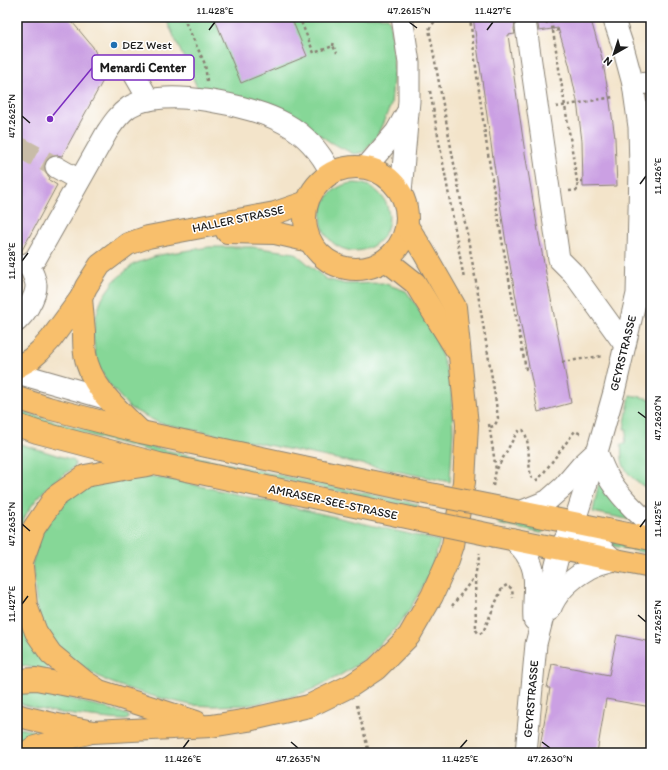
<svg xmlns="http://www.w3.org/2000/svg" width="668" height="770" viewBox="0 0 668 770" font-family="Itim,sans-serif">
	<rect width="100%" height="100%" fill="#fff"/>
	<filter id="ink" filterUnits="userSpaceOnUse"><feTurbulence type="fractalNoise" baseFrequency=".025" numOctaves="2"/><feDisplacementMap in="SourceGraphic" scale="8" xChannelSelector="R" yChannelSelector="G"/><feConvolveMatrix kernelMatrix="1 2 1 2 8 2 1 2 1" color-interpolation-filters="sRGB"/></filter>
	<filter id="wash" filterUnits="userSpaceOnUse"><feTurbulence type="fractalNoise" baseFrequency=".012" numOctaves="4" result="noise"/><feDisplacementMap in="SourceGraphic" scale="16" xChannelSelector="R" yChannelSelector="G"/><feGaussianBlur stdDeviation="0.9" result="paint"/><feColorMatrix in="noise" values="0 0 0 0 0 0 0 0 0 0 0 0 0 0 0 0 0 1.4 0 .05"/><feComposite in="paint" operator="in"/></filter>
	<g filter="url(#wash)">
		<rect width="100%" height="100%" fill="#f3e4ca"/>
		<!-- green -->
		<g fill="#86d797" stroke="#517a5a">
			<polygon points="165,17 388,17 390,22 394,69 391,105 377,136 364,152 354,154 330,142 290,114 197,87"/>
			<circle cx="355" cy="217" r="34"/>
			<polygon points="209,247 252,247 295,253 326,279 345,284 383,283 406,291 432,326 451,384 453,432 450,482 159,423 130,408 107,382 96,362 93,336 96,316 102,298 114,281 134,264 159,255"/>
			<path d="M 630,395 L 651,399 L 651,491 C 640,484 628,477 623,464 C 621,458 622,451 621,444 L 625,444 L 627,429 L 624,429 Z"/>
			<polygon points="17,410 70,426 156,448 335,487 418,504 417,508 157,453 17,416"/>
			<path d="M 17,443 L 73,460 L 75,462 L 75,466 C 69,472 62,475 55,481 C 38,495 22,515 17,537 Z"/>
			<polygon points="143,476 174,480 440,541 429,575 418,595 408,612 395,629 360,663 339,676 311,690 294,696 249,705 213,706 191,705 156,697 126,688 107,681 91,672 76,662 53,641 38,617 32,564 40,534 63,503 85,486"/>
			<polygon points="599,482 631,520 593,512 598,486"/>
			<polygon points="499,519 542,528 544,530 543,532 541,533 498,524"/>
			<polygon points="610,541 651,549 651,554 609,545"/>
			<polygon points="21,623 23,624 50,663 45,671 17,664 17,627 18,625"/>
			<path d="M 21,691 C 43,690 65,697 86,703 C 100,706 114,710 128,715 L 129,718 L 126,720 L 110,719 L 74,715 L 43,710 L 24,705 L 19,702 Z"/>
			<polygon points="17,728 36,731 37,733 34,736 17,744"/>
		</g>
		<g id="blocks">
			<!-- building -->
			<g fill="#cba0e3">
				<polygon points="17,17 68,17 93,47 106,75 62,156 56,155 50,157 45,161 44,168 46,173 50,178 49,180 57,185 21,252 17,251"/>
				<polygon points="214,17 291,17 307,56 241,83"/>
				<polygon points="473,17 520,17 515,23 514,29 515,34 508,35 525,153 539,237 571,403 538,412 521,326 506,243 493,158"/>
				<polygon points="532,17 590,17 602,58 610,102 615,138 617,186 583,187 582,141 577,101 569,64 558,28 539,31 538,25 536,20"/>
				<polygon points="617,635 651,642 651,707 606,699 597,753 539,753 550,688 547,688 552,664 609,675"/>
			</g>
		</g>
	</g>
	<g filter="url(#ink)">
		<use href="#blocks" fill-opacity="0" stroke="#888073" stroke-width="1"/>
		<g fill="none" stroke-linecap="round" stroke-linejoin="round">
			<!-- minor-tunnel -->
			<polyline stroke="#c8bca7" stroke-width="21" stroke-dasharray="21 10" stroke-linecap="butt" points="17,146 56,167"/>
			<defs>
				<g id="minor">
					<polyline points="526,27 559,259 573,273 625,345"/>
					<polyline points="133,72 149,100"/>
					<polyline points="633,84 651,83"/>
					<polyline points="56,167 79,180"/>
					<polyline points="366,167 396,132 406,114"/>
					<polyline points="401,192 409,101 409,63 402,17"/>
					<path d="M 17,263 C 25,266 30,264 36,258 L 107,132 C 113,123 119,114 129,107 C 164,86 252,105 286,124 C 306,135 321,153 331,173"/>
					<path d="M 17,321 C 22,316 26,312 29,306 C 40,287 37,282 28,264"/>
					<polyline points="17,373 108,399"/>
					<path d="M 597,452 C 600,459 603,468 607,475 C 617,493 635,512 651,524"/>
					<polyline points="520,512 547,501 564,486 581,466 595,453"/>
					<path d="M 513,539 C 518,545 524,550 527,556 C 540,575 532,598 534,620"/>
					<path d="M 550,610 C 556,594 570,580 585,571 C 593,565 605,563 614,560 L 574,523"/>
					<polyline points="526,753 536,644 560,549 574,523 597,452 614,392 637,294 640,170 639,127 633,84 623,47 613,17"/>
				</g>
				<g id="major">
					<circle cx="356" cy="218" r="51"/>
					<polyline points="227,232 275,233 310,241"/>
					<polyline points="386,260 415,283 456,349"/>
					<path d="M 81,298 C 82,309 83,321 84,332 C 84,339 84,347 85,354 C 90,387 118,409 140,431"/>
					<polyline points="17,367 31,359 40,351 51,339 81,298 86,287 100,265 128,244 148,237 275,213 307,202"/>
					<polyline points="17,398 48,408 141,432 420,492"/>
					<polyline points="17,425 37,432 159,464 415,519"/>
					<polyline points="501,508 651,539"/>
					<polyline points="496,536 651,567"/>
					<polyline points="22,567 26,605 28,611 36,632 51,654 84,681 95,688"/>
					<polyline points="17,582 21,564 34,528 55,497 85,476 129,468 148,465"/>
					<polyline points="17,680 36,679 99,691 140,704 196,722"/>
					<polyline points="17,715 23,717 53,724 93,732 211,726 248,720 309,706 352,685 376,669 409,636 432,596 448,560 453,545 464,482 467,425 455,307 423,251 407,226"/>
					<polyline points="26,753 35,747 88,733"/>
				</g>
			</defs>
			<!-- minor casing -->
			<use href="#minor" stroke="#888073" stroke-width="23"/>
			<!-- major casing -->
			<use href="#major" stroke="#888073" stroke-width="24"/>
			<!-- path -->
			<g stroke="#888073" stroke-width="2.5" stroke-dasharray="3 3" stroke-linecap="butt">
				<polyline points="183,17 205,64 207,81"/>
				<polyline points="299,17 314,53 333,46 337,53"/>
				<polyline points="438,17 429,29 476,282 495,396 498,418 496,423 494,426 490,427"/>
				<path d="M 470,17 C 483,135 503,252 526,369 L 530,368"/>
				<polyline points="545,23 551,21 553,31"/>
				<polyline points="559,30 553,31 577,181 583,181"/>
				<polyline points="333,46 334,41"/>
				<polyline points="430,91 464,279"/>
				<polyline points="556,107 614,97"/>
				<polyline points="569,191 578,190 577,181"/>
				<polyline points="562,362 602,356"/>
				<polyline points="489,424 496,470 493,486"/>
				<path d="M 497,469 L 516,434 L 520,430 L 523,430 C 530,438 528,465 531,477 L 533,479 L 537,480 L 542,475 L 575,431 L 581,434"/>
				<polyline points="475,576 476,630 479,634 483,632 502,588 507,585 512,589 513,598"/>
				<polyline points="452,606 475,576 480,553"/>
				<polyline points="357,705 369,753"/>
			</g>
			<!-- minor -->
			<use href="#minor" stroke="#fff" stroke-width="21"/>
			<!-- major -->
			<use href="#major" stroke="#f8bf6c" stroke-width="22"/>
			<defs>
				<g id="major-bridge">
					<polyline points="420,492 501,508"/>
					<polyline points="415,519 496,536"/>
				</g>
			</defs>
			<!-- major-bridge casing -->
			<use href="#major-bridge" stroke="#888073" stroke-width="24" stroke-linecap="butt"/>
			<!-- major-bridge -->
			<use href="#major-bridge" stroke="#f8bf6c" stroke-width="22"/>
		</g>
	</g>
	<!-- ticks -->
	<path fill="none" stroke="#1c1c1c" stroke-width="1.5" d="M 409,22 L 417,28M 209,30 L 215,22M 487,30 L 493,22M 22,116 L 30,123M 640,184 L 646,176M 22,261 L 28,253M 638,412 L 646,418M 22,524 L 30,531M 640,527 L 646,519M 22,604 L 28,596M 638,615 L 646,622M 291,742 L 298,748M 542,742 L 550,748M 183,748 L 189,740M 460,748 L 467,740"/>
	<!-- markers -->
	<circle fill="#1f6fb2" stroke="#fff" stroke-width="1.5" cx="114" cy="45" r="4"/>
	<g text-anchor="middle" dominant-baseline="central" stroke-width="3" stroke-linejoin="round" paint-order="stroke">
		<!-- poi labels -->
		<g font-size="12" fill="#1c1c1c" stroke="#fff" text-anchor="start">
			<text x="122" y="45">DEZ West</text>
		</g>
		<!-- street labels -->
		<g font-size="12" fill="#1c1c1c" stroke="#fff">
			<text transform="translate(238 219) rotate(-12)">HALLER STRASSE</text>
			<text transform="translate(623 353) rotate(-76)">GEYRSTRASSE</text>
			<text transform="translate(333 502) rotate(12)">AMRASER-SEE-STRASSE</text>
			<text transform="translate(531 699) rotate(-85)">GEYRSTRASSE</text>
		</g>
	</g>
	<!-- callouts -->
	<path fill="none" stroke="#7b2cbf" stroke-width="1.5" d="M50 119L92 68"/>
	<circle fill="#7b2cbf" stroke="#fff" stroke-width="1.5" cx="50" cy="119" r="4"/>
	<rect fill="#fff" stroke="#7b2cbf" stroke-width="1.5" x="92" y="55" width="102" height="25" rx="4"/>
	<g font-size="13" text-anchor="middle" font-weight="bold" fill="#1c1c1c">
		<text x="143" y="72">Menardi Center</text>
	</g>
	<!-- margin -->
	<rect width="668" height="770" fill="none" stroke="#fff" stroke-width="44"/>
	<!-- north arrow -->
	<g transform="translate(614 54) rotate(219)" stroke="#ffffff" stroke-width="3" paint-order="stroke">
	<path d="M0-3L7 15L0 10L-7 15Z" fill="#1c1c1c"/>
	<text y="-6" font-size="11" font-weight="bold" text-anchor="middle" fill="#1c1c1c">N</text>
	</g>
	<rect x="22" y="22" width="624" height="726" fill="none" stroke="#1c1c1c" stroke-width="1.5"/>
	<g font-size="10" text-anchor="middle" fill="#1c1c1c">
		<text x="215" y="14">11.428°E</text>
		<text x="409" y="14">47.2615°N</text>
		<text x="493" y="14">11.427°E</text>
		<text transform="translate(11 116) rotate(-90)" y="4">47.2625°N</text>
		<text transform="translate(657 176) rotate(-90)" y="4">11.426°E</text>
		<text transform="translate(11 261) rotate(-90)" y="4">11.428°E</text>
		<text transform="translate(657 418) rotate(-90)" y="4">47.2620°N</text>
		<text transform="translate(657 519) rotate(-90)" y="4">11.425°E</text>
		<text transform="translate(11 524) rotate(-90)" y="4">47.2635°N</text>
		<text transform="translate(11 604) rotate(-90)" y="4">11.427°E</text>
		<text transform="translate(657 622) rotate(-90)" y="4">47.2625°N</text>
		<text x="183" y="762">11.426°E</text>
		<text x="298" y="762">47.2635°N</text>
		<text x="460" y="762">11.425°E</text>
		<text x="550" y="762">47.2630°N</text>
	</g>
</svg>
